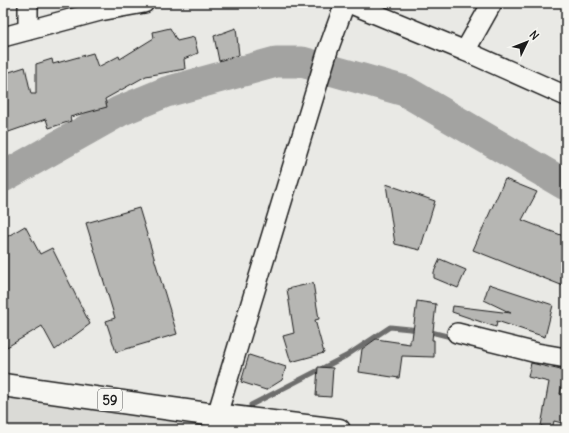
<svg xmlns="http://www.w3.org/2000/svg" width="569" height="433" viewBox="0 0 569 433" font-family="Delius,sans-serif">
	<rect width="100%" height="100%" fill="#e9e9e5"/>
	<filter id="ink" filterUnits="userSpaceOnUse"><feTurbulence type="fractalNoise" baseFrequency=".025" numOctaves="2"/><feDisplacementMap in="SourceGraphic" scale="8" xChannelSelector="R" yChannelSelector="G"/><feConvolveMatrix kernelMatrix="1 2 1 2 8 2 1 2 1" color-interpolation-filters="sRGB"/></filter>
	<g filter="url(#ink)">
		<!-- built -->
		<polygon fill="#dadad6" points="3,393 268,430 3,430"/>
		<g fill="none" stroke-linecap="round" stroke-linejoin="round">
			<!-- stream -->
			<g stroke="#6d6d6c" stroke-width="5">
				<polyline points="427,331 455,338"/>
				<polyline points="555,365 566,368"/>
				<polyline points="251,405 346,356 390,327 420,330"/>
			</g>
			<!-- river -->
			<polyline stroke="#a3a3a1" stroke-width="31" points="3,177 120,111 166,92 276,62 302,62 405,91 566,185"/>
		</g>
		<!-- building -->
		<g fill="#b6b6b3" stroke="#1c1c1c">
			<polygon points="170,28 177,41 194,37 198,53 184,59 185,69 146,76 105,99 107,107 70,117 71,121 49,128 46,119 3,134 3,74 25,67 31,94 36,94 36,64 52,59 53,64 93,53 98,67 119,56 120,59 154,38 153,32"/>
			<polygon points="236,28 239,55 219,61 214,36"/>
			<polygon points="505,179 537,192 522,220 566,237 566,287 473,250"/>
			<polygon points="386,184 435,201 420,250 395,244"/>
			<polygon points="139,208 177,334 116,352 106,321 115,318 86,223"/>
			<polygon points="25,226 40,254 52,248 90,324 55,350 42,326 7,347 3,339 3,239"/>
			<polygon points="440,259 466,270 458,288 434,278 434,272"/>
			<polygon points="313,283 319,319 315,320 324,353 291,362 283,336 294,333 287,289"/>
			<polygon points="489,284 553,305 545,337 497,321 496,327 452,312 453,306 511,313 484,300"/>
			<polygon points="417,301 436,304 432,340 434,340 434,357 402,356 399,378 359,372 362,349 376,339 410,344 410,339 412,339"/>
			<polygon points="249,355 286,367 282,380 266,390 241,382"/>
			<polygon points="531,363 565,371 560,394 566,395 566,424 554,421 552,429 541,426 549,382 528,377"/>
			<polygon points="318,367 333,368 331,397 316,396"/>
		</g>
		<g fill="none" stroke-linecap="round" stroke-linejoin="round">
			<defs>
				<g id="minor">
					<polyline points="349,3 465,51 566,96"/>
					<polyline points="28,30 28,3"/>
					<polyline points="3,37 100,11 144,3"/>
					<polyline points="465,51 492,3"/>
					<polyline points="457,333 537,353 566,358"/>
					<polyline points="217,415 328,50 345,3"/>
				</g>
				<polyline id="major" points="3,385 200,413 339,430"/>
			</defs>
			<!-- minor casing -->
			<use href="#minor" stroke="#1c1c1c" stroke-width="22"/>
			<!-- major casing -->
			<use href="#major" stroke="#1c1c1c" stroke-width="25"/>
			<!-- minor -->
			<use href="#minor" stroke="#f6f6f2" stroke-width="19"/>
			<!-- major -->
			<use href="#major" stroke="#f6f6f2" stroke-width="22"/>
		</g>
	</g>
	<g text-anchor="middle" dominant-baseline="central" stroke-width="3" stroke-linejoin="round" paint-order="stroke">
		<!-- shield labels -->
		<rect fill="#f6f6f2" stroke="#5d5d5c" stroke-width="1" x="98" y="389" width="24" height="22" rx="3"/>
		<g font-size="13" font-weight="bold" fill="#1c1c1c">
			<text x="110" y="400">59</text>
		</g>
	</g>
	<!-- margin -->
	<rect width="569" height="433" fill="none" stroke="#f6f6f2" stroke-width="16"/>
	<rect x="8" y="8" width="553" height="417" fill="none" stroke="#1c1c1c" stroke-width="1.5" filter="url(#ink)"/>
	<!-- north arrow -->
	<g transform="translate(527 42) rotate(47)" stroke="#f6f6f2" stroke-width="3" paint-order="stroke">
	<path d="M0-3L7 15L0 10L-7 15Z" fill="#1c1c1c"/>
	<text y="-6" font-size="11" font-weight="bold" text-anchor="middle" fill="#1c1c1c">N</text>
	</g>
</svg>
